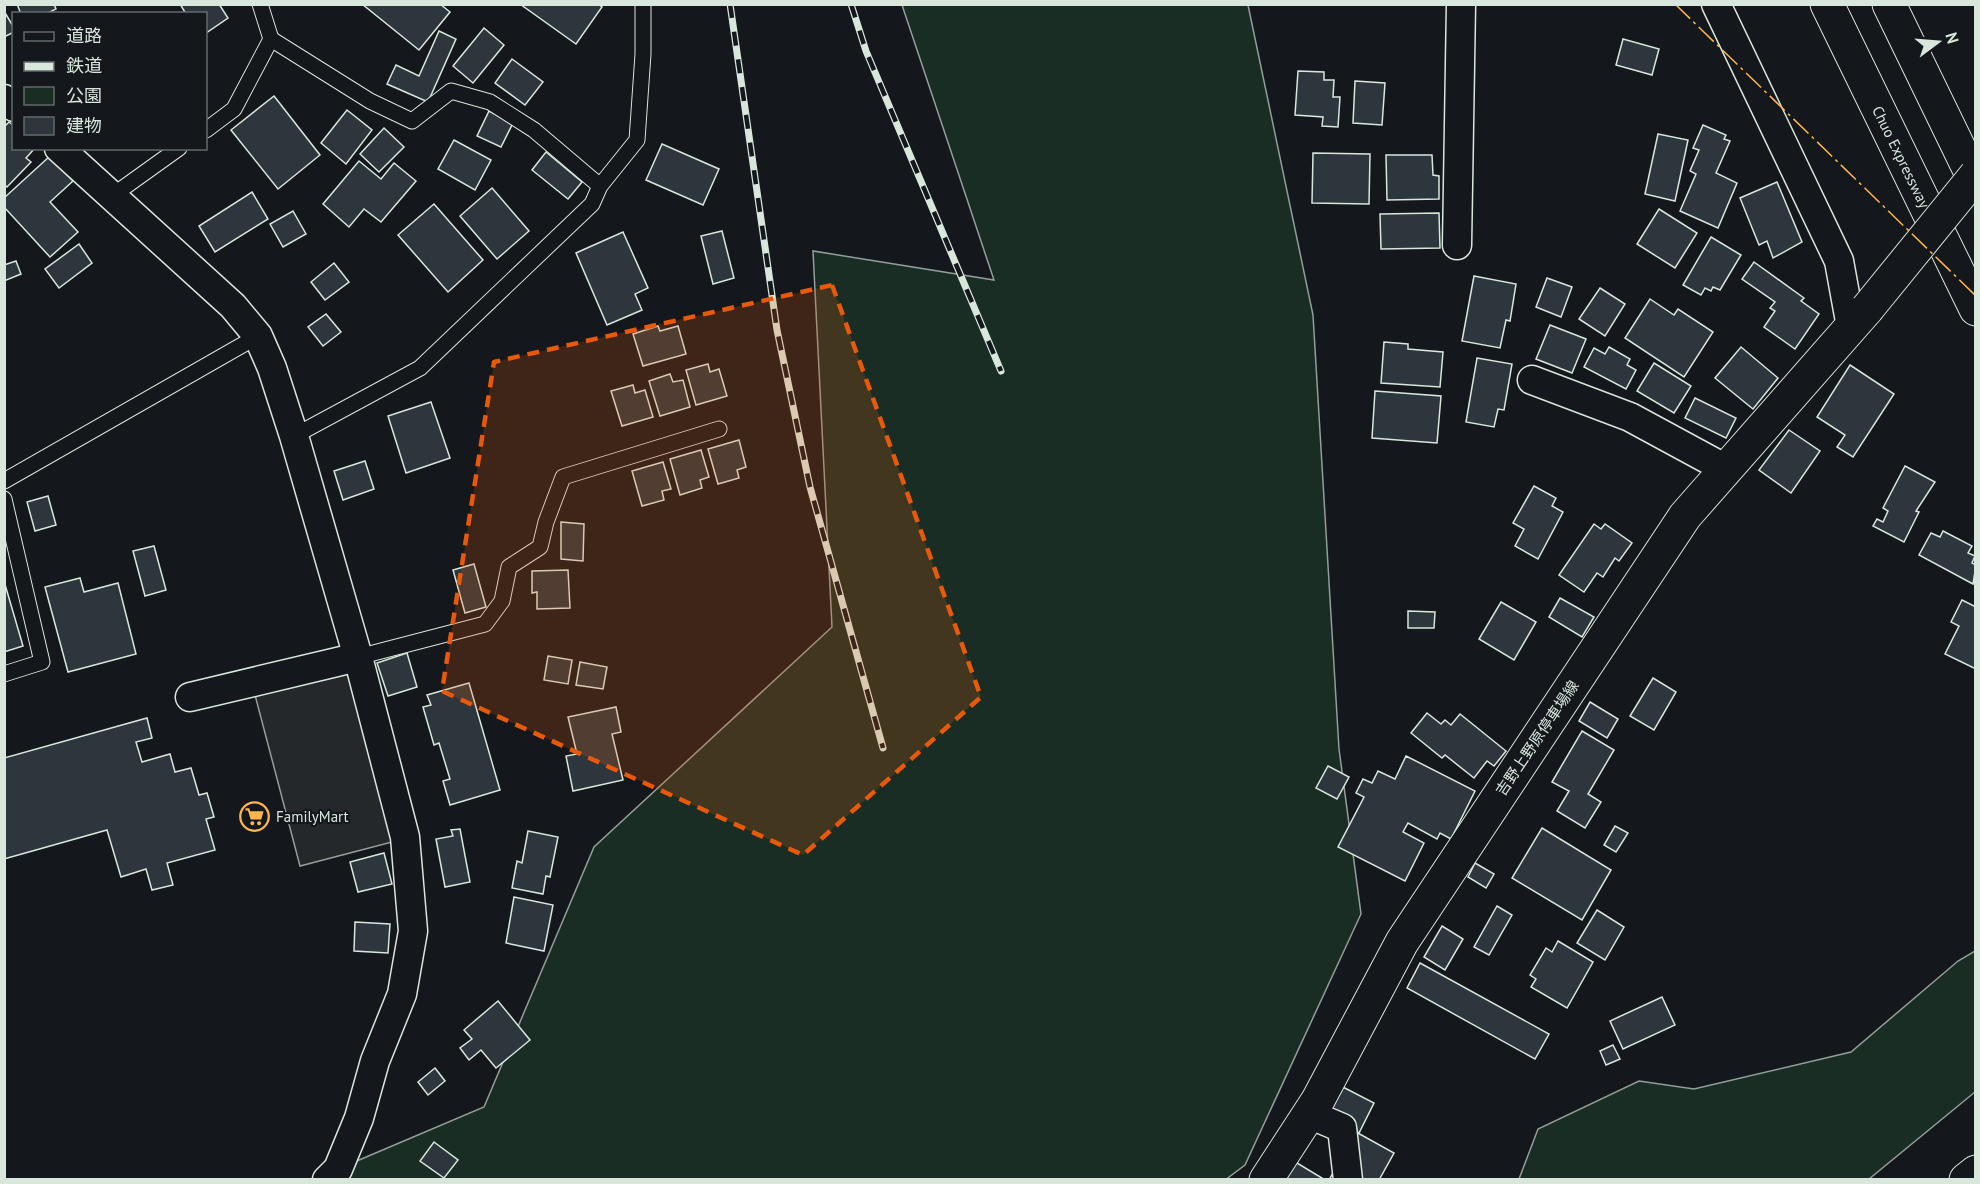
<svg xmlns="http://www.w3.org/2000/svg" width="1980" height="1184" viewBox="0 0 1980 1184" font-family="'PT Sans','Noto Sans JP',sans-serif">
	<rect width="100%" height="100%" fill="#14181c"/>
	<!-- green -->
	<g fill="#1a2d24" stroke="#939e99" stroke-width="1.5">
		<polygon points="902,5 1248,5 1313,315 1339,749 1361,914 1245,1165 1225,1180 327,1180 338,1169 484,1107 594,847 832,627 813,251 994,280"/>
		<polygon points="1975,951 1975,1092 1869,1179 1519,1179 1538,1129 1639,1081 1694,1089 1851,1052 1958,961"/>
	</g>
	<!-- parking -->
	<polygon fill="#24282b" stroke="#939e99" stroke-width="1.5" points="347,671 392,842 300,866 255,695"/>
	<!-- building -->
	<g fill="#2c363c" stroke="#d8e6dc" stroke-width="1.5">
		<polygon points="17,4 54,4 56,9 46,14 21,14"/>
		<polygon points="180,4 219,4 228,18 206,33 206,14 186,14"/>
		<polygon points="362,4 440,4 450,12 419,50"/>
		<polygon points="520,4 598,4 602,7 576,44"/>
		<polygon points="4,11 14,28 14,32 4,37"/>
		<polygon points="484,28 504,45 473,83 453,66"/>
		<polygon points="439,31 456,39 428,102 387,84 396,65 419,76"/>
		<polygon points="1623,39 1659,49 1652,75 1616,65"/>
		<polygon points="512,59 543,82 525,105 495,83"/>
		<polygon points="1298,71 1324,72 1324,80 1334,80 1333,97 1340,97 1338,127 1322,126 1323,117 1295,115"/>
		<polygon points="1355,81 1385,83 1382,125 1353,123"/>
		<polygon points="274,96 320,155 278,189 231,130"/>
		<polygon points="347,110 372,130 346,164 321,143"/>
		<polygon points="489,111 513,123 501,147 477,136"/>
		<polygon points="9,122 14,126 14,148 35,148 26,158 31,162 7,187 4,184 4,127"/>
		<polygon points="1703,125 1726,135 1724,139 1730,141 1716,173 1737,183 1718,228 1680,211 1696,174 1690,171 1699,150 1693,148"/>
		<polygon points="384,128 404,147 379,172 360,154"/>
		<polygon points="1658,134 1688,140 1675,201 1645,194"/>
		<polygon points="454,140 491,160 475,190 438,169"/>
		<polygon points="662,144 719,169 703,205 646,180"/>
		<polygon points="546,152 582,182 568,199 532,170"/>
		<polygon points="1313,153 1370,154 1369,204 1312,203"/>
		<polygon points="1386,155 1432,155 1433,175 1439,176 1439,199 1387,200"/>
		<polygon points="50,156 73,181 50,202 78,232 50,257 4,207 4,198"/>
		<polygon points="359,161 381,179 394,163 416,181 381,222 364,209 349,227 323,204"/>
		<polygon points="1777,182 1802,242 1773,258 1767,241 1759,245 1740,198"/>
		<polygon points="492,188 529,231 497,259 460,216"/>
		<polygon points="252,192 268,219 215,252 199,226"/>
		<polygon points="434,204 483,260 448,292 398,235"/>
		<polygon points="1659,209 1697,233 1675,268 1637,244"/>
		<polygon points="293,211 306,234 283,247 270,224"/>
		<polygon points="1439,213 1440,248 1381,249 1380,214"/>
		<polygon points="722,231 734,278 713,284 701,236"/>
		<polygon points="623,232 648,288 635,294 642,310 607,325 576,253"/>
		<polygon points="1711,237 1741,255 1720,290 1713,287 1711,291 1705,288 1701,295 1683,285"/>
		<polygon points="79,244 92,263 59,288 45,269"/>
		<polygon points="16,261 21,274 4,281 4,265"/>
		<polygon points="1754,262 1804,298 1801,301 1819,314 1795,349 1764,327 1775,311 1770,308 1775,302 1742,279"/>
		<polygon points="334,263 349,282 325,300 311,282"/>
		<polygon points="1474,276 1516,284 1510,321 1506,320 1500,348 1462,341"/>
		<polygon points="1547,278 1572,287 1561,317 1536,307"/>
		<polygon points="1600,288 1625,304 1605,336 1579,319"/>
		<polygon points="1650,299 1674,315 1678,309 1713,332 1684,377 1625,338"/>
		<polygon points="326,314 341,332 323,346 308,327"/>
		<polygon points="1550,325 1586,339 1572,373 1536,359"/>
		<polygon points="658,326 660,331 678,326 686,354 643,366 633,334"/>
		<polygon points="1384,342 1408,344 1408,349 1443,352 1440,387 1381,383"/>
		<polygon points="1609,347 1630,359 1627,365 1636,370 1626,389 1584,367 1594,348 1605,354"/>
		<polygon points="1741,347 1778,378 1753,409 1715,378"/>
		<polygon points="1477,358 1512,364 1504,410 1498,409 1494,427 1466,422"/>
		<polygon points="1654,363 1691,386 1674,413 1637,391"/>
		<polygon points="708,364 710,372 719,369 727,396 696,405 686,370"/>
		<polygon points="1850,365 1894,394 1853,457 1837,447 1845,435 1817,417"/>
		<polygon points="670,374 673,382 683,380 690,407 660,416 649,381"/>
		<polygon points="633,385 635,393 645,390 653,417 622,426 611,391"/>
		<polygon points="1375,391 1441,396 1437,443 1372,438"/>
		<polygon points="1695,398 1736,418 1726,438 1685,418"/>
		<polygon points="431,402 450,458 406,473 388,416"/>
		<polygon points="1789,430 1820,451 1791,493 1759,470"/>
		<polygon points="739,440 746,467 737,470 739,478 718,484 708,449"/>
		<polygon points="701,450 709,477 700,480 702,488 680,495 670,459"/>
		<polygon points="365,461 374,489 343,500 334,471"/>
		<polygon points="663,462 671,489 662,491 664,500 642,506 632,471"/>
		<polygon points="1905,466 1935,482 1916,511 1919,512 1904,542 1873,526 1877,519 1883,522 1888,511 1883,508"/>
		<polygon points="1534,486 1556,498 1552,506 1563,512 1538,559 1515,546 1524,529 1513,523"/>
		<polygon points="48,496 56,525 35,531 27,502"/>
		<polygon points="561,522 584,524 583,561 561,559"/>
		<polygon points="1594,524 1601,529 1605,524 1632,543 1619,561 1615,558 1603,577 1597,573 1584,592 1559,575"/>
		<polygon points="1943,531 1972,546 1968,553 1975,556 1972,563 1976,565 1973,584 1919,555 1931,533 1940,537"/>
		<polygon points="154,546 166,590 145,596 133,551"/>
		<polygon points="474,564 486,607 465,613 453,570"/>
		<polygon points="568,570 570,608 537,609 537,592 532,593 532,571"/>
		<polygon points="80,578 84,592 118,583 136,654 68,672 45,587"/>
		<polygon points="4,581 23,646 4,652"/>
		<polygon points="1560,598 1594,617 1582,637 1549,617"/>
		<polygon points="1962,600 1976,607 1976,669 1945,654 1959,626 1951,622"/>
		<polygon points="1501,602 1536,622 1514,660 1479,639"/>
		<polygon points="1408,611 1435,612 1434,628 1408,628"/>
		<polygon points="407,653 417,687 388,696 377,663"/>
		<polygon points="548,656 572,660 568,684 544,680"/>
		<polygon points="580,662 607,667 603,689 576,685"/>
		<polygon points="1653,678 1676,692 1654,730 1630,716"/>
		<polygon points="469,683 500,790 450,805 443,781 450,779 439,743 434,745 423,707 431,705 427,695"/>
		<polygon points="1590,702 1618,719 1607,738 1579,721"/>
		<polygon points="616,707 621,732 612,734 623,780 573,791 566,756 577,754 568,717"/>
		<polygon points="1427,713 1441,724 1445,720 1451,725 1460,714 1506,751 1494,766 1487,761 1474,778 1445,755 1442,758 1411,733"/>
		<polygon points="147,718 152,738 136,742 142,762 170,754 175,772 191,768 199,795 207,793 214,817 206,819 215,850 167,863 173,885 152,890 146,869 121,877 107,830 4,859 4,758"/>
		<polygon points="1582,731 1614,750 1588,794 1601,802 1585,828 1557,811 1569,791 1552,782"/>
		<polygon points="1406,756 1475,791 1451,839 1440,833 1437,839 1408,823 1403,832 1424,843 1405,881 1338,847 1364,797 1356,793 1363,779 1372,783 1378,771 1395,779"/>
		<polygon points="1328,766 1349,777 1337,799 1316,788"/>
		<polygon points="1615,826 1628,833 1616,852 1604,845"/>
		<polygon points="1542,828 1611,870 1582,920 1512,878"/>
		<polygon points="460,829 470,882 445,887 436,839 453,836 451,830"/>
		<polygon points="528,831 558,837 550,877 546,876 543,894 512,888 517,861 522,863"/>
		<polygon points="384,853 392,884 358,892 350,862"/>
		<polygon points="1475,863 1494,874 1486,888 1468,877"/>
		<polygon points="514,897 553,905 544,951 506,943"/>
		<polygon points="1497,906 1512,915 1489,955 1474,947"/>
		<polygon points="1597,910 1624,927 1605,960 1577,943"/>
		<polygon points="355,922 390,924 388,953 354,951"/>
		<polygon points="1442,926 1463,939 1445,970 1424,957"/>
		<polygon points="1558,941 1593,962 1567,1008 1531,987 1536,979 1530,975 1546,948 1552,952"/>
		<polygon points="1420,963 1549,1034 1535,1059 1407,988"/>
		<polygon points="1662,997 1675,1025 1623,1049 1610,1021"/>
		<polygon points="498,1001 530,1040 496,1068 481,1050 469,1060 460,1048 472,1039 464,1030"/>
		<polygon points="1613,1045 1620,1059 1606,1065 1600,1051"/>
		<polygon points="435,1068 445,1081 428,1095 418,1082"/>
		<polygon points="1339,1085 1374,1103 1359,1133 1324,1115"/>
		<polygon points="1356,1132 1394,1153 1379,1180 1329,1180"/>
		<polygon points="434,1142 458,1160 444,1178 420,1161"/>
		<polygon points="1292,1160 1322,1178 1321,1180 1280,1180"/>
	</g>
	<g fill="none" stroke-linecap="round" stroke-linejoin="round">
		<defs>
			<g id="service">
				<polyline points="271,39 370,101 412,121 451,91 490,102 534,130 600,186"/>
				<polyline points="206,130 234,109 271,39 260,4"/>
				<polyline points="112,196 179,148"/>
				<polyline points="294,436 420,368 592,204 600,186 637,140 643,54 643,4"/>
				<polyline points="4,481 258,336"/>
				<polyline points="4,499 42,662 4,674"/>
				<polyline points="358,657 485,624 502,601 509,567 540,547 546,522 563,477 719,429"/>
			</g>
			<g id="minor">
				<polyline points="1716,4 1839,261 1851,327"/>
				<polyline points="4,99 14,107"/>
				<polyline points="59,148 233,306 258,336 272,368 294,436 358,657 405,837 413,931 402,994 375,1061 359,1118 338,1169 327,1180"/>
				<polyline points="1457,245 1461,4"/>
				<polyline points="1532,380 1630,417 1726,469"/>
				<polyline points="190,697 358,657"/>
				<polyline points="1309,1114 1342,1128 1348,1180"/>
			</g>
			<polyline id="secondary" points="1266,1180 1318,1100 1402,942 1685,516 1867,309"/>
			<polyline id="trunk" points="1966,1180 1976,1172"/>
			<g id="motorway">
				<path id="s1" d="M 1827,4 L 1976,309"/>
				<polyline points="1889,4 1976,183"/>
			</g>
		</defs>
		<!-- service casing -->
		<use href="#service" stroke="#d8e6dc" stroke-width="17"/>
		<!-- minor casing -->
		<use href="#minor" stroke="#d8e6dc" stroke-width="31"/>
		<!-- secondary casing -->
		<use href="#secondary" stroke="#d8e6dc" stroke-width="35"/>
		<!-- trunk casing -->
		<use href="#trunk" stroke="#d8e6dc" stroke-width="35"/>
		<!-- motorway casing -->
		<use href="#motorway" stroke="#d8e6dc" stroke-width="35"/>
		<!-- service -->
		<use href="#service" stroke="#14181c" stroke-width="15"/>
		<!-- minor -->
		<use href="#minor" stroke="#14181c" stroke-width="28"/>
		<!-- secondary -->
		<use href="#secondary" stroke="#14181c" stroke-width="33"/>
		<!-- trunk -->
		<use href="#trunk" stroke="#14181c" stroke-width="33"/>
		<!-- motorway -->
		<use href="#motorway" stroke="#14181c" stroke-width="33"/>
		<defs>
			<g id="rail">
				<polyline points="730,4 777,330 810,487 883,748"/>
				<polyline points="851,4 866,51 1001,371"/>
			</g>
		</defs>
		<!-- rail casing -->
		<use href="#rail" stroke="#d8e6dc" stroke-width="7"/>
		<!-- rail -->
		<use href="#rail" stroke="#14181c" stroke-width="4.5" stroke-dasharray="14" stroke-linecap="butt"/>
		<defs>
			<polyline id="secondary-bridge" points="1867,309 1976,175"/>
		</defs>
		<!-- secondary-bridge casing -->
		<use href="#secondary-bridge" stroke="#d8e6dc" stroke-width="35" stroke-linecap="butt"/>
		<!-- secondary-bridge -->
		<use href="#secondary-bridge" stroke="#14181c" stroke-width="33"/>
		<!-- power -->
		<polyline stroke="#ffb74d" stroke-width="1.5" stroke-dasharray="21 4.5 3 4.5" stroke-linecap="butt" points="1675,4 1976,296"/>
	</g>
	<!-- marked area -->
	<path fill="#e8590c" fill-opacity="0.2" stroke="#e8590c" stroke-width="4.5" stroke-dasharray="12 8" stroke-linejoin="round" d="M 832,285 L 981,697 L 803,855 L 442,691 L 494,362 Z"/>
	<!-- icons -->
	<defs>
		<symbol id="supermarket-ring" viewBox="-11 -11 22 22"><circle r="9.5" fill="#14181c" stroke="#ffb74d" stroke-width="1.5"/><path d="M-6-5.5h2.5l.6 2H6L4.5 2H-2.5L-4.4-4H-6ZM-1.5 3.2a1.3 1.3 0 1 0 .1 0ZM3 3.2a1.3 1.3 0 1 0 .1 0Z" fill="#ffb74d"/></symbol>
	</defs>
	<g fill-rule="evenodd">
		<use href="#supermarket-ring" x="238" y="800" width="33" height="33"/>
	</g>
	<g text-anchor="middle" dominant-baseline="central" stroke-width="4.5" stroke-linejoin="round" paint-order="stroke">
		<!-- street labels -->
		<g font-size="15" fill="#d8e6dc" stroke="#14181c">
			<text stroke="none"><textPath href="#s1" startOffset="170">Chuo Expressway</textPath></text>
			<text transform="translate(1537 738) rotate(-56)">吉野上野原停車場線</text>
		</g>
		<!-- poi labels -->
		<g font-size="15" fill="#d8e6dc" stroke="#14181c" text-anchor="start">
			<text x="276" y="816">FamilyMart</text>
		</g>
	</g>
	<!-- border -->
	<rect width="1980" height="1184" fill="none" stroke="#d8e6dc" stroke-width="12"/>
	<!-- legend -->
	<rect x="12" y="12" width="195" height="138" fill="#14181c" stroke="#626a69" stroke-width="1.5"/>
	<rect x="24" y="32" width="30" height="9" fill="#14181c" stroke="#626a69" stroke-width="1.5"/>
	<text x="66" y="42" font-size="18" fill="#d8e6dc">道路</text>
	<rect x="24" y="62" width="30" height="9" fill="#d8e6dc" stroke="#626a69" stroke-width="1.5"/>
	<text x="66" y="72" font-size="18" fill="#d8e6dc">鉄道</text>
	<rect x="24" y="87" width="30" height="18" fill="#1a2d24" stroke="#626a69" stroke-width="1.5"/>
	<text x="66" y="102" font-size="18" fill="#d8e6dc">公園</text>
	<rect x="24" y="117" width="30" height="18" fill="#2c363c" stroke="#626a69" stroke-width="1.5"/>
	<text x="66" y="132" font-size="18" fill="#d8e6dc">建物</text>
	<!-- north arrow -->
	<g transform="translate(1938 42) rotate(74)" stroke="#14181c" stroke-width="4.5" paint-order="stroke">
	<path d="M0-4.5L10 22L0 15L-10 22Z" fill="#d8e6dc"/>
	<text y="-9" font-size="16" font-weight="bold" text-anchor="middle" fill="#d8e6dc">N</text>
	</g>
</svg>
